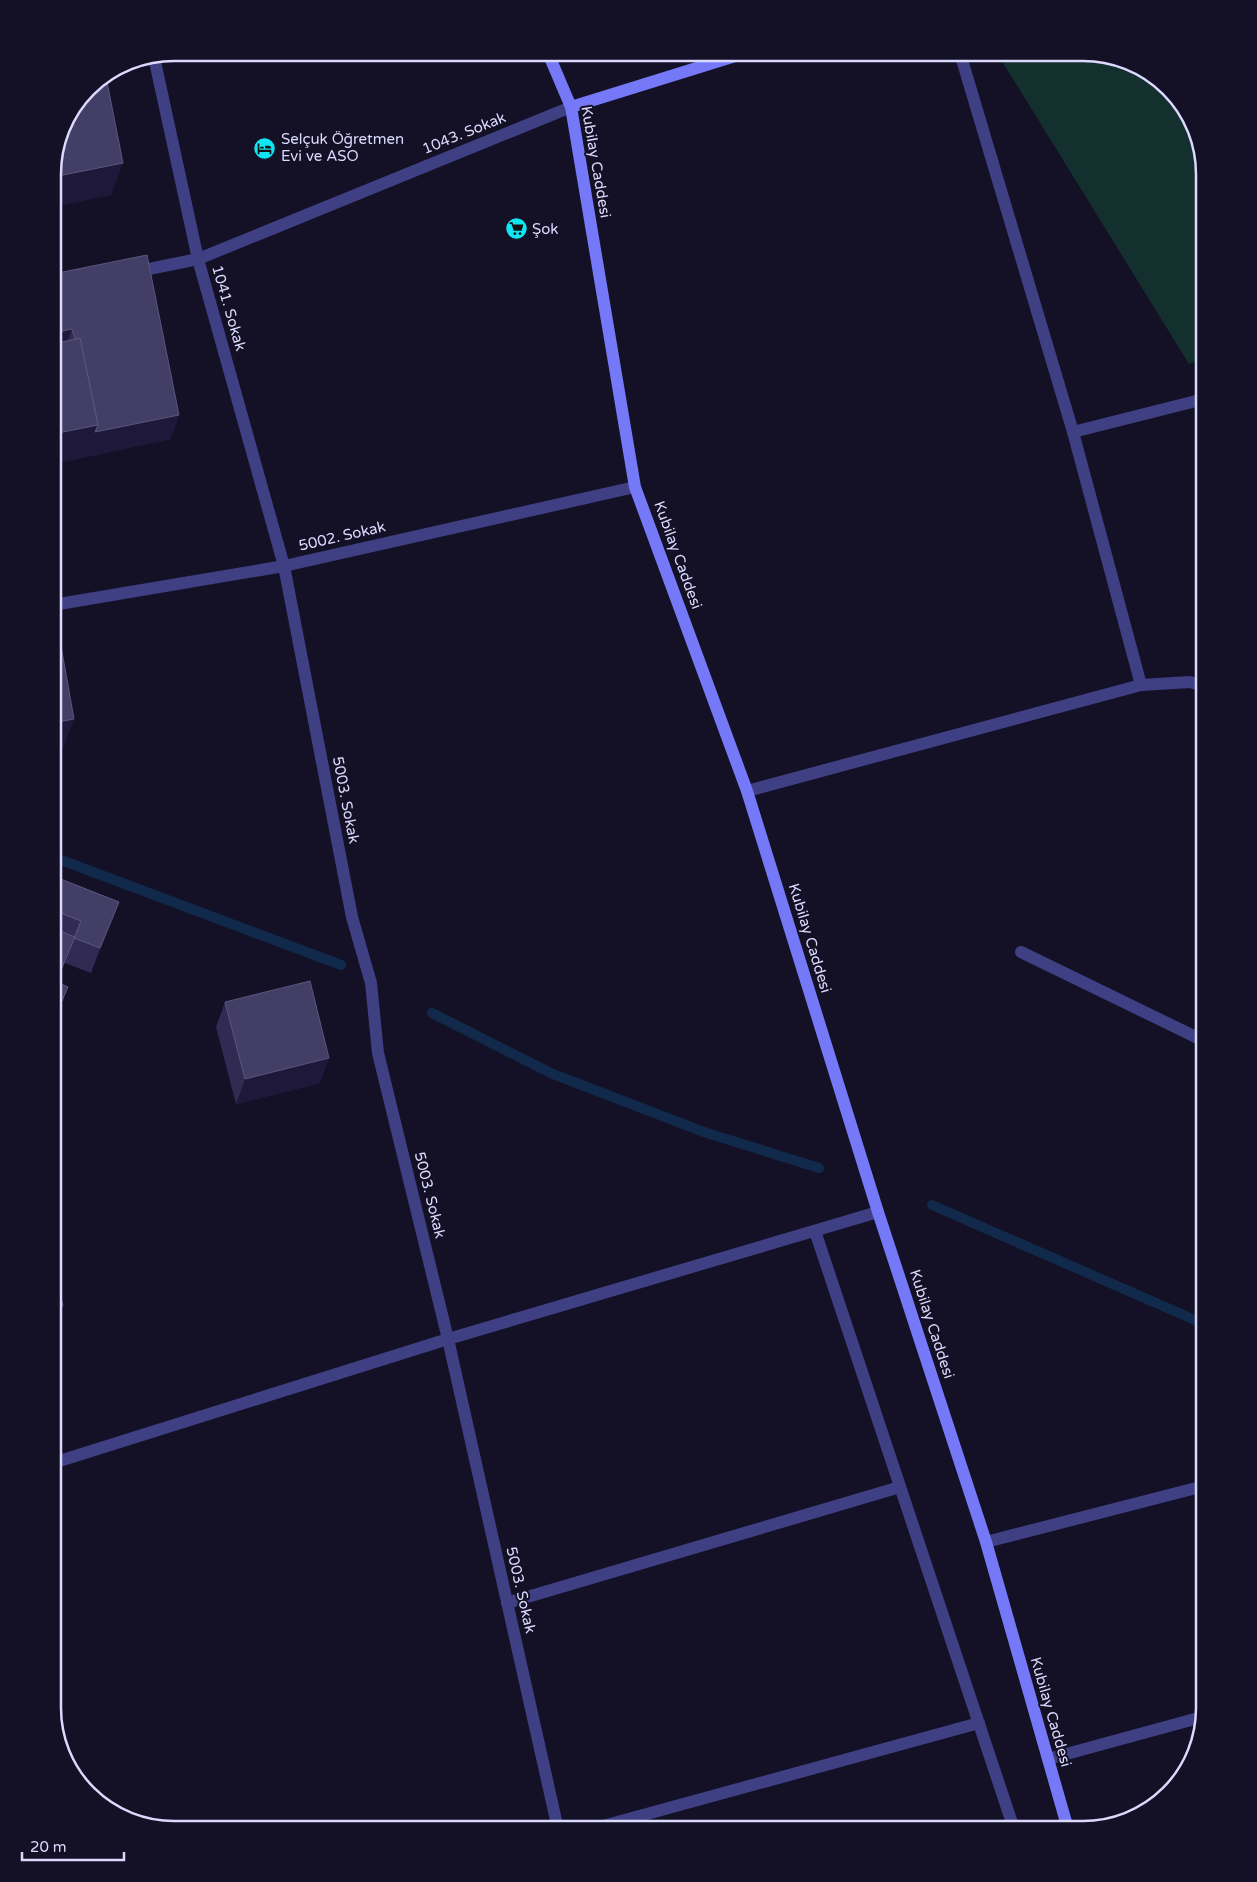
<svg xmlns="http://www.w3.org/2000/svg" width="1257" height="1882" viewBox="0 0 1257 1882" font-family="'Varela Round',sans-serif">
	<rect width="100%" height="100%" fill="#141127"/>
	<!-- pitch -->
	<polygon fill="#14302e" points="997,53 1090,53 1144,69 1188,114 1204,175 1204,358 1189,364"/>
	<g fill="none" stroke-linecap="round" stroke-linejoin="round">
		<!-- stream -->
		<g stroke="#11294a" stroke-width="10">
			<polyline points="53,857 341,965"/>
			<polyline points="432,1013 553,1074 704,1132 819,1168"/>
			<polyline points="932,1205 1204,1324"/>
		</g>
		<!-- lane -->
		<g stroke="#3f3f83" stroke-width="12">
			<polyline points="1021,952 1204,1041"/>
			<polyline points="815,1231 1014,1829"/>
			<polyline points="448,1339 878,1212"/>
			<polyline points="507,1603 900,1487"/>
			<polyline points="1048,1759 1202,1717"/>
		</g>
		<!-- street -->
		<g stroke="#3f3f83" stroke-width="12">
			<polyline points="960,53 1073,432 1141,685"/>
			<polyline points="154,57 198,259 284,566 352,917 371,983 378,1053 448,1339 558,1829"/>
			<polyline points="134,272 198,259 571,107"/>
			<polyline points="1073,432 1204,399"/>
			<polyline points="53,605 284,566 635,487"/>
			<polyline points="747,791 1141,685 1190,682 1204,686"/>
			<polyline points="53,1463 448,1339"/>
			<polyline points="986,1542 1204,1486"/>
			<polyline points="592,1829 979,1723"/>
		</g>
		<!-- secondary -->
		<g stroke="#7578f7" stroke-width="12">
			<polyline points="548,53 571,107 635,487 747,791 878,1212 986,1542 1068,1829"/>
			<polyline points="571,107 745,53"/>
		</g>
	</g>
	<!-- wall -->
	<g fill="#312b53">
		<polygon points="53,274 179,415 170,439 53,464"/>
		<polygon points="53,876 119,902 91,973 65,963 70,949 56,982 68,987 53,1023"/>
		<polygon points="225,1002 320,1083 236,1104 216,1027"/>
	</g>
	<!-- shaded-wall -->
	<g fill="#1e193a">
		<polygon points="123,163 111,195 53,207 53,177"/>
		<polygon points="72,329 63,353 53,356 53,333"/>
		<polygon points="179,415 170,439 53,464 53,434 98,425"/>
		<polygon points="74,719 62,751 53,753 53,723"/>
		<polygon points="119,902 110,926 91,973 100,948"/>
		<polygon points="329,1058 320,1083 236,1104 245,1079"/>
		<polygon points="63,1306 54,1331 53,1331 53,1309"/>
	</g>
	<!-- building -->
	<g fill="#433e65" stroke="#5b567d">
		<polygon points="106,77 123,163 53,177 53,167 62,128 88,88"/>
		<polygon points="147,255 179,415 95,432 98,425 80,338 75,339 72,329 53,333 53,274"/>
		<polygon points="80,338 98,425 53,434 53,344"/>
		<polygon points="53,601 74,719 53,723"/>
		<polygon points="53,876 119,902 100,948 74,938 81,921 53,910"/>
		<polygon points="53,928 75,937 56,982 68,987 53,1022"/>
		<polygon points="310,981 329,1058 245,1079 225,1002"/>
		<polygon points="53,1261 63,1306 53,1309"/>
	</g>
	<!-- icons -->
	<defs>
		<symbol id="hotel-disc" viewBox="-11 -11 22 22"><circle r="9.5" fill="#10e5f2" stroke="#141127"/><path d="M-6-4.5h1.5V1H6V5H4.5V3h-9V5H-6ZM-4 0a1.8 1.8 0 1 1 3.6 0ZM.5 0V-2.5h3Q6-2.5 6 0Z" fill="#111"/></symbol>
		<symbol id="supermarket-disc" viewBox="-11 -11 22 22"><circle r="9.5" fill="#10e5f2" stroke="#141127"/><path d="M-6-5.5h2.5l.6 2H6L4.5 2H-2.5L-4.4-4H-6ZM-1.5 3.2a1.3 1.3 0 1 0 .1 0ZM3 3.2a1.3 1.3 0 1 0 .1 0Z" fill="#111"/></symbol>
	</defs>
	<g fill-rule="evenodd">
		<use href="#hotel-disc" x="252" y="136" width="25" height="25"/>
		<use href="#supermarket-disc" x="504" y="216" width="25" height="25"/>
	</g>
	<g text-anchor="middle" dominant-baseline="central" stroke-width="4" stroke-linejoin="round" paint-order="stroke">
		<!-- street labels -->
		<g font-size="15" fill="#dbd9fd" stroke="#141127">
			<text transform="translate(464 133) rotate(-22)">1043. Sokak</text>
			<text transform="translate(596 162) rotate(80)">Kubilay Caddesi</text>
			<text transform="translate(229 308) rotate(74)">1041. Sokak</text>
			<text transform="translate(342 536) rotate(-13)">5002. Sokak</text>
			<text transform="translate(678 555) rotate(70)">Kubilay Caddesi</text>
			<text transform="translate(346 800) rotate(79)">5003. Sokak</text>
			<text transform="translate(810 938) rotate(73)">Kubilay Caddesi</text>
			<text transform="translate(430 1195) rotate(76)">5003. Sokak</text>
			<text transform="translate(932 1324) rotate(72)">Kubilay Caddesi</text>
			<text transform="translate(521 1590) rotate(77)">5003. Sokak</text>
			<text transform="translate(1051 1712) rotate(74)">Kubilay Caddesi</text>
		</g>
		<!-- poi labels -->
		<g font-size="15" fill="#dbd9fd" stroke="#141127" text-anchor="start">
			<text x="281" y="139">Selçuk Öğretmen<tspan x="281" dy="17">Evi ve ASO</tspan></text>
			<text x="532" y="229">Şok</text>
		</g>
	</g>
	<!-- crop -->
	<path d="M0 0H1257V1882H0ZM174 61H1083A113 113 0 0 1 1196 174V1708A113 113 0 0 1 1083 1821H174A113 113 0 0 1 61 1708V174A113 113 0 0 1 174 61Z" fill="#141127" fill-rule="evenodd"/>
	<path fill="none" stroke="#dbd9fd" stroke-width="2.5" d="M174 61H1083A113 113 0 0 1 1196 174V1708A113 113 0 0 1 1083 1821H174A113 113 0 0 1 61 1708V174A113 113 0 0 1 174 61Z"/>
	<!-- scale -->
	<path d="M22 1852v8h102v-8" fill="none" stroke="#dbd9fd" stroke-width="2.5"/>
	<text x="30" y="1852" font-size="15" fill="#dbd9fd" stroke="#141127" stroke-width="4" paint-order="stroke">20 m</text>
</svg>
